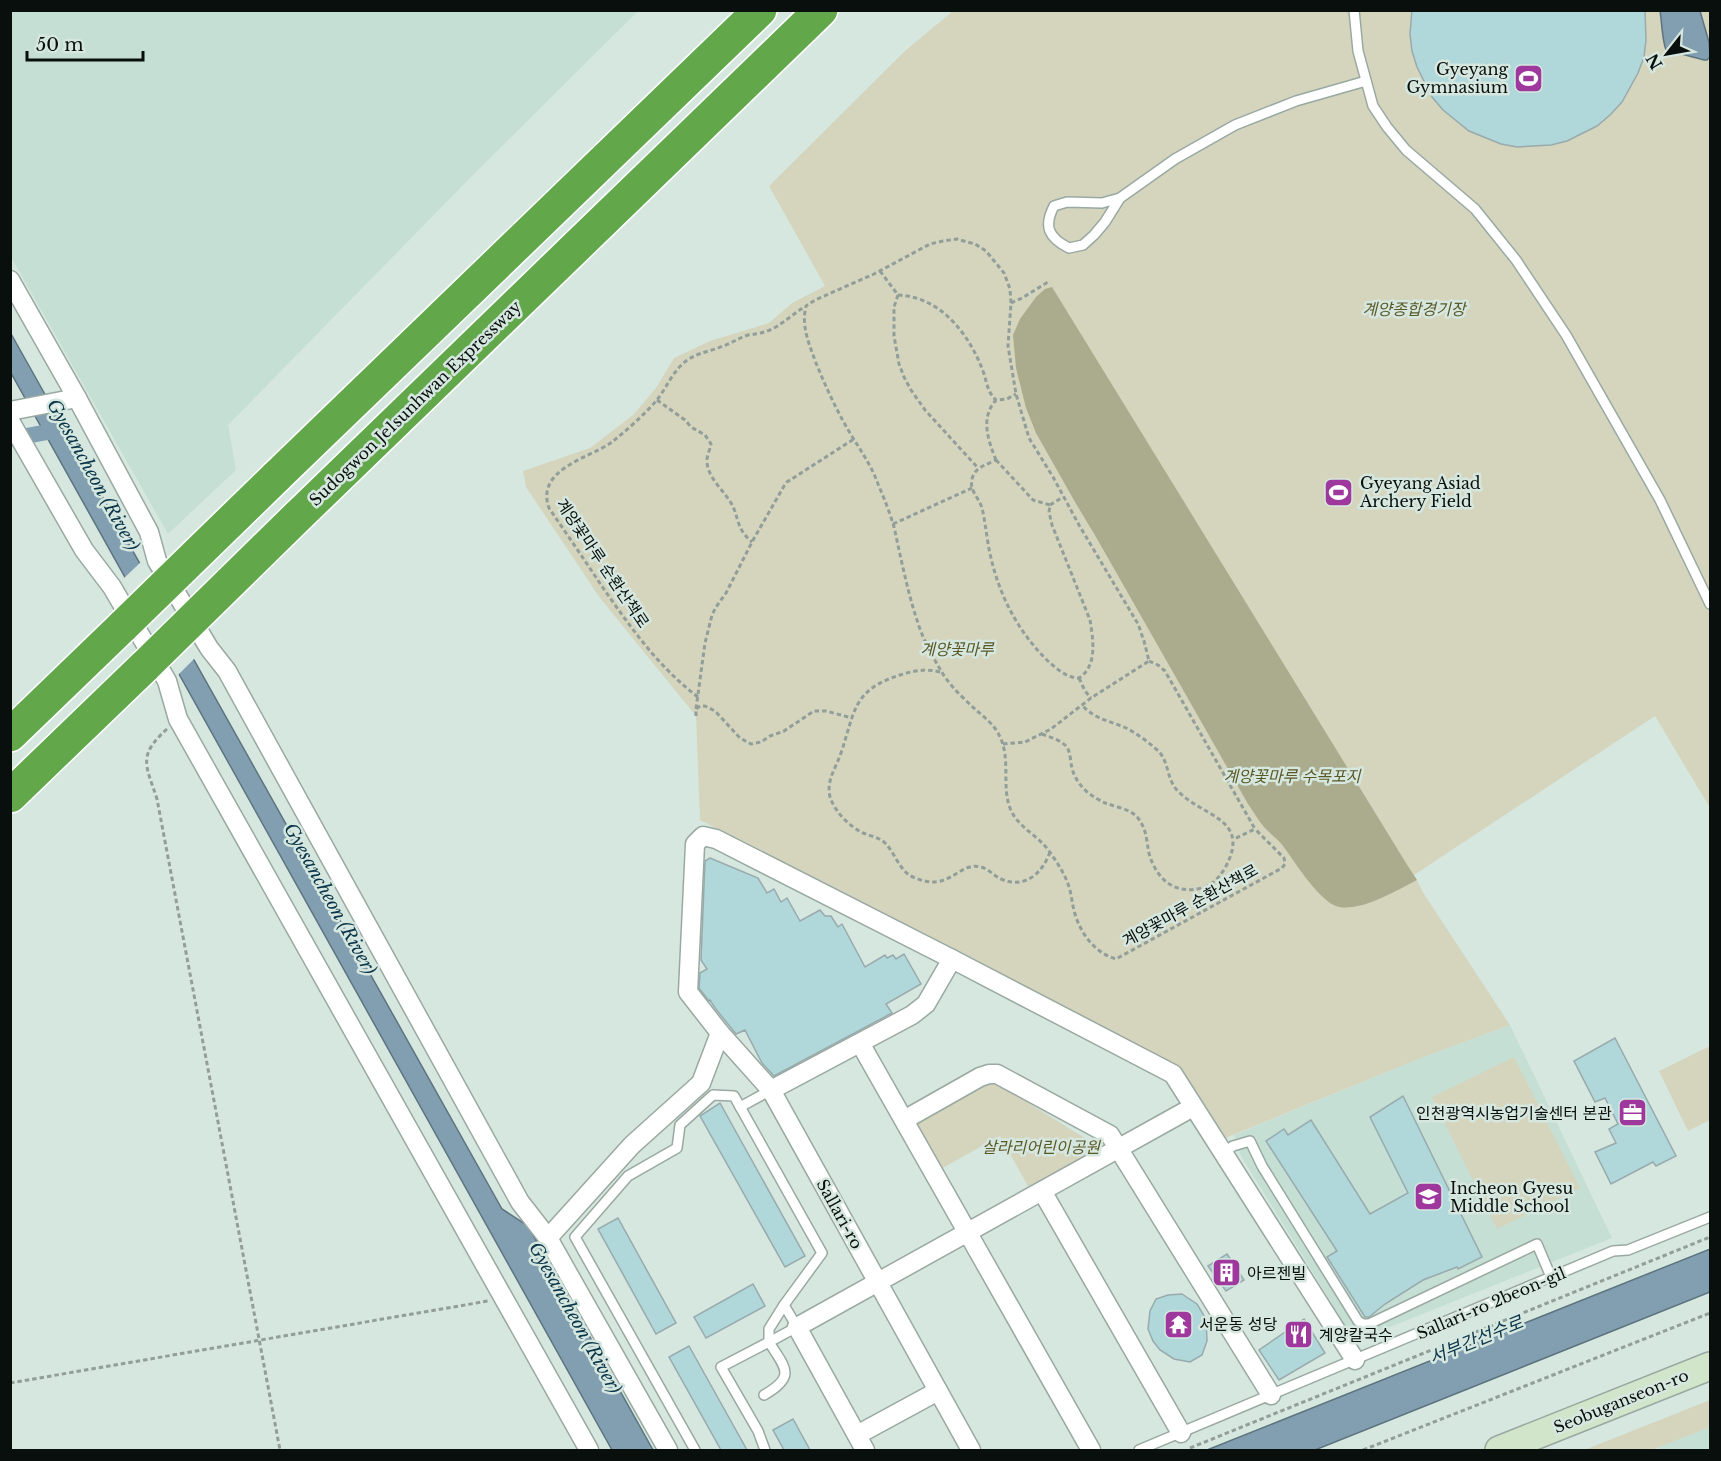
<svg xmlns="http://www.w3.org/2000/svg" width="1721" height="1461" viewBox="0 0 1721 1461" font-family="'Libre Baskerville','Noto Sans KR',serif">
	<rect width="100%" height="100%" fill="#d6e7e0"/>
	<!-- built -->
	<g fill="#c5dfd5">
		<polygon points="10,11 11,10 638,11 472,176 228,425 236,470 168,534 11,257"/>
		<polygon points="1510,1025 1612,1238 1355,1341 1241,1156 1234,1135 1421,1058"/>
		<polygon points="1710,1427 1710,1450 1661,1450 1659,1447"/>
	</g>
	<!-- green -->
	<g fill="#d5d5be">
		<polygon points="953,11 1710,11 1710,808 1655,716 1414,875 1424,894 1510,1025 1421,1058 1223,1139 1177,1067 700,820 696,716 600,598 526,487 523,471 590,448 633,415 656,388 674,358 710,341 769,323 792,303 825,286 769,186 906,50"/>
		<polygon points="1710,1046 1710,1120 1688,1131 1659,1071"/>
		<polygon points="1514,1057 1580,1188 1497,1229 1432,1097"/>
		<polygon points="986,1081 996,1083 1101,1148 1029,1188 1000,1136 939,1170 912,1123"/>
		<polygon points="1710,1400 1710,1427 1652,1450 1584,1450"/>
	</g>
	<!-- forest -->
	<path fill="#abab8d" d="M 1052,287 L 1406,863 L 1417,880 C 1396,891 1362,911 1339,907 C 1320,903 1295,862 1283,846 C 1278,839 1270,834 1264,827 C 1258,820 1253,811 1248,804 L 1096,537 L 1075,502 L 1036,433 L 1026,408 L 1016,368 L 1013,335 L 1020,319 L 1036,297 L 1045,289 Z"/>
	<!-- water -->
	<g fill="#819fb0" stroke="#5d747f" stroke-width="1.5">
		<path d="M 1660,11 L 1700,11 L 1709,42 L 1710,57 L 1707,60 L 1704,60 L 1674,52 L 1667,52 C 1662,43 1662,22 1660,11 Z"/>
		<polygon points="10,332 502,1209 528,1226 653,1450 612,1450 11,373"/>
		<polygon points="1710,1249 1710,1292 1315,1450 1207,1450"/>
	</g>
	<!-- pier -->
	<polygon fill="#d6e7e0" points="142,561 196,657 176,677 122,580"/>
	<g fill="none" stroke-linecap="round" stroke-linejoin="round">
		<!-- canal -->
		<polyline stroke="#819fb0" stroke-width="16" points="10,439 53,431"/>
	</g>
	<!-- building -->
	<g fill="#b0d7da" stroke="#98aaac" stroke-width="1.5">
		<polygon points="1412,10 1645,10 1646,40 1644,57 1638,73 1622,102 1610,115 1597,126 1567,141 1551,145 1517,147 1501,144 1469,131 1443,110 1432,97 1417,67 1412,51 1410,34"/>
		<polygon points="710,858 758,878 767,893 774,889 781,902 787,898 800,921 820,910 825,916 831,916 838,927 842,924 865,967 885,955 887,958 893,955 896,959 904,954 921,984 886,1004 892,1013 774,1076 762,1063 745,1030 736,1034 715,1008 710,1000 709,1001 699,988 700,973 707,969 701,960 705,861"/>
		<polygon points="1615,1038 1676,1156 1656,1166 1653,1162 1611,1184 1595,1152 1616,1143 1609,1129 1618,1124 1605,1098 1595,1102 1574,1061"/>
		<polygon points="1403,1096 1482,1257 1458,1269 1457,1267 1423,1280 1385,1304 1369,1317 1365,1317 1327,1257 1337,1251 1266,1141 1284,1129 1288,1135 1311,1120 1370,1214 1408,1193 1370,1117"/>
		<polygon points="720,1103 805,1256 785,1267 700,1116"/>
		<polygon points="618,1218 676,1323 656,1334 598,1229"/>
		<polygon points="1227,1254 1244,1280 1226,1291 1208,1266"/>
		<polygon points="753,1284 765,1306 706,1338 694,1317"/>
		<polygon points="1182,1294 1197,1304 1206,1319 1207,1341 1202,1355 1190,1362 1174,1359 1160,1350 1153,1341 1148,1329 1150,1311 1156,1299 1168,1295"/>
		<polygon points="1304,1319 1325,1353 1279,1380 1259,1350"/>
		<polygon points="689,1346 747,1450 721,1450 669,1357"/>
		<polygon points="793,1419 810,1450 784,1450 773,1430"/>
	</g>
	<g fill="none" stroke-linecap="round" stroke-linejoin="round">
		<defs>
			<g id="service">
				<polyline points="1354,10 1358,51 1373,106 1387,127 1406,150 1475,209 1516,260 1566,335 1660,500 1710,604"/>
				<path d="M 1120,198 L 1105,222 L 1094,235 L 1083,245 L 1069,248 C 1049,238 1043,227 1054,206 L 1067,202 L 1102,203 L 1120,198 L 1175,159 L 1235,125 L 1296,101 L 1366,81"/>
				<polyline points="740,1107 771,1090"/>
				<polyline points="1223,1153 1233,1146 1250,1141 1262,1166 1358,1321 1363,1324 1369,1324 1537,1244 1551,1277"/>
				<path d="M 695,1450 L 575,1237 L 628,1176 L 677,1148 L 680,1125 L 713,1095 L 734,1096 L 822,1253 L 784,1305 L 797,1327 L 769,1342 C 785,1368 797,1376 764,1395"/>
				<polyline points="765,1450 758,1431 721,1367 769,1342 769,1329 784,1305"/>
				<polyline points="1139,1450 1613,1251 1628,1250 1710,1217"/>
			</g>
			<g id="minor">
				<polyline points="10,280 77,398 149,532 157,561 209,648 227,671 520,1202 548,1238"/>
				<polyline points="10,411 77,398"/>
				<polyline points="10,421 84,550 112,587 167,681 178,719 589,1450"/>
				<polyline points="860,1043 1091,1450"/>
				<polyline points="771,1090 912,1015 926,1004 952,959"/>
				<polyline points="904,1120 980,1077 989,1074 997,1074 1110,1135 1271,1395"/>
				<polyline points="1042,1191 1181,1433"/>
				<polyline points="857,1435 938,1391"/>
				<polyline points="668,1450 548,1238 632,1145 701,1083 720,1033"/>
				<polyline points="865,1450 797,1327 1193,1107"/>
				<polyline points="971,1450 771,1090 720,1033 688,992 695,844 703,836 716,839 952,959 1173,1074 1355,1360"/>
			</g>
			<polyline id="secondary" points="1499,1450 1710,1366"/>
			<g id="motorway">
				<polyline points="275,478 760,10"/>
				<polyline points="297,517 821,10"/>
				<polyline points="10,735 124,625"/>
				<polyline points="10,796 146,665"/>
			</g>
		</defs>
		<!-- service casing -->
		<use href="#service" stroke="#99a9a2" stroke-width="12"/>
		<!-- minor casing -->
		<use href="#minor" stroke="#99a9a2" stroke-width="21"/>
		<!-- secondary casing -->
		<use href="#secondary" stroke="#99a9a2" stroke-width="30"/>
		<!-- motorway casing -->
		<use href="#motorway" stroke="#fff" stroke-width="36"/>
		<!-- path -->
		<g stroke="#919e99" stroke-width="3" stroke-dasharray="4.5 3" stroke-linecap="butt">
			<polyline points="880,271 898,295 894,307 894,336 899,364 904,377 911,390 925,410 978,468"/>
			<path d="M 898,295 C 941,297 969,334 983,371 C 987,382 987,392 996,400"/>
			<polyline points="1011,303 1022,298 1048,282"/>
			<path d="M 657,400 L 685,420 L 691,427 L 705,435 L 711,444 C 710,450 706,457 707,463 C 709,478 721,488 729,500 C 740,515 734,527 752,542"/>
			<path d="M 996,460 L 1033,500 L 1050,505 L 1049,512 L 1052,525 L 1090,620 C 1093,638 1098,666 1079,678 C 1067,678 1057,669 1048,661 C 1019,633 1000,597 991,558 C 987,542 986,525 982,508 C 979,498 969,490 972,479 C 975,467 986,465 996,460 Z"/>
			<path d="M 996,460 C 988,440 980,418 996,400 L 1007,399 L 1016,394"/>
			<polyline points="1050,505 1063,497"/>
			<polyline points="893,524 972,488"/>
			<polyline points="1149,661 1158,665 1165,671 1255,829 1234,839"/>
			<path d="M 940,672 C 926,668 913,671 900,675 C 852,690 855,712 841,753 C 836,768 826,780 830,797 C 835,812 849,826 863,833 C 870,836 878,837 884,842 C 895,852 899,871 913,877 C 950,894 958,861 981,867 C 989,869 994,876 1001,879 C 1025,889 1042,874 1050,852"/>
			<polyline points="1079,678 1085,691 1091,698"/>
			<path d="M 698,697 C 658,667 629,625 601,585 C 584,559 566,533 549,508 C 535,469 590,458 612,442 C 627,430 643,416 656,401 C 667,388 673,369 689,359 C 700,352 712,351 723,346 C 732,343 739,338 748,335 C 756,334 763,333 770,330 C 783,324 793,314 804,307"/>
			<polyline points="696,709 705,643 712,615 716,607 726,593 752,542 784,486 787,482 854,439"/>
			<polyline points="696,716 696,709 700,706 705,706 715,711 740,738 751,744 761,742 770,736 784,731 814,711 826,711 852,718"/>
			<path d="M 167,729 C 137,756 146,765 157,799 L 280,1450"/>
			<path d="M 1042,734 C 1050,737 1060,740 1066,746 C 1071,752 1070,761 1072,768 C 1074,777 1079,784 1086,791 C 1092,796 1099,800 1105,803 C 1116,807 1131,809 1138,818 C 1148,831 1146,843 1150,857 C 1158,879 1173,893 1197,889 C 1211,887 1218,879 1225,868 C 1253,817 1200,817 1176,789 C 1166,777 1169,759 1156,749 C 1147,741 1136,733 1126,728 C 1110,721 1094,719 1082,705"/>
			<path d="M 1003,744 L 1025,742 L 1051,729 L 1091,698 L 1149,661 L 1144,641 L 1138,624 L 1079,525 L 1053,477 L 1029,438 L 1016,394 L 1008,346 L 1011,303 L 1010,289 L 1004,273 L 986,251 L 975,244 L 967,242 L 957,239 L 943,241 L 930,244 L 874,274 L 815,300 L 806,306 C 801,326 809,344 816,363 C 825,385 835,407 847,428 C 858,447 871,464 878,484 C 884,498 890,513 894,527 C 901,558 907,590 917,620 C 922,637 931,654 940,669 C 948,684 963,698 976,710 C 984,717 993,724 998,733 C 1012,757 1001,785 1010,808 C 1017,827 1038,835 1049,851 C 1057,862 1065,874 1069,887 C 1072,896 1072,905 1075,914 C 1081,934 1095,953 1116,959 L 1282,868 L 1285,864 L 1284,858 L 1255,829"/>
			<polyline points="10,1383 488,1301"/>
			<polyline points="1190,1448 1710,1237"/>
			<polyline points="1363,1450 1710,1313"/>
		</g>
		<!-- service -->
		<use href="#service" stroke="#fff" stroke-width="9"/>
		<!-- minor -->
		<use href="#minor" stroke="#fff" stroke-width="18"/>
		<!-- secondary -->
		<use href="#secondary" stroke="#d0e5c9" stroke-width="27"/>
		<!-- motorway -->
		<use href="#motorway" stroke="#62a84b" stroke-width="33"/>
		<defs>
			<g id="motorway-bridge">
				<polyline points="124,625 275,478"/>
				<polyline points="146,665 297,517"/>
			</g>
		</defs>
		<!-- motorway-bridge casing -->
		<use href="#motorway-bridge" stroke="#fff" stroke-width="36" stroke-linecap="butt"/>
		<!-- motorway-bridge -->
		<use href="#motorway-bridge" stroke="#62a84b" stroke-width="33"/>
	</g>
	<!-- icons -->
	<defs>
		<symbol id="stadium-square" viewBox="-11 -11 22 22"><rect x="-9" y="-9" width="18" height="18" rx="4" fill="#9e389d" stroke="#d6e7e0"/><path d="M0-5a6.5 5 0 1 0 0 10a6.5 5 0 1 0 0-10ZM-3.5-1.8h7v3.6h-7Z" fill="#fff"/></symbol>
		<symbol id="office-square" viewBox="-11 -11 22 22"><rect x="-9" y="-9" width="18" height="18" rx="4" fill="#9e389d" stroke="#d6e7e0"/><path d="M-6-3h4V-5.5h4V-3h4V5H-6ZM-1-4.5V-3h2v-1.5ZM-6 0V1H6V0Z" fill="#fff"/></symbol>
		<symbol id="school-square" viewBox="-11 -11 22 22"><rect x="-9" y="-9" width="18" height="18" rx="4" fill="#9e389d" stroke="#d6e7e0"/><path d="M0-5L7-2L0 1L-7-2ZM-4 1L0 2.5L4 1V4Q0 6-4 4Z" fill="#fff"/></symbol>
		<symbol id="building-square" viewBox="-11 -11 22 22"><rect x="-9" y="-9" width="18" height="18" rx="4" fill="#9e389d" stroke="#d6e7e0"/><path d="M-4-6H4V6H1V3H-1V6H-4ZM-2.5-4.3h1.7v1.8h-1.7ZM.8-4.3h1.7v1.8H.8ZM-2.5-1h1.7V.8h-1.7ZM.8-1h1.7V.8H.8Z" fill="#fff"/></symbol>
		<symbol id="temple-square" viewBox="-11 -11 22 22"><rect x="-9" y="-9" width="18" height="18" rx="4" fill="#9e389d" stroke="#d6e7e0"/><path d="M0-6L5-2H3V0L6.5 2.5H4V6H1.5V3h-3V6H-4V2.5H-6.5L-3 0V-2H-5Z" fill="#fff"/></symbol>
		<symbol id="restaurant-square" viewBox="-11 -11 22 22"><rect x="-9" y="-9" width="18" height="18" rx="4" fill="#9e389d" stroke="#d6e7e0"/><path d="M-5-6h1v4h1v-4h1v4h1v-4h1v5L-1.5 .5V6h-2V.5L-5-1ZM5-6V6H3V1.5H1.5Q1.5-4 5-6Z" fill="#fff"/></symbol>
	</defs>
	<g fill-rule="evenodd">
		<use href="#stadium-square" x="1512" y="62" width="33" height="33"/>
		<use href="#stadium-square" x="1322" y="476" width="33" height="33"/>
		<use href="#office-square" x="1616" y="1096" width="33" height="33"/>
		<use href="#school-square" x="1412" y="1180" width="33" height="33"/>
		<use href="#building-square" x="1210" y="1256" width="33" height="33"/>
		<use href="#temple-square" x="1162" y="1308" width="33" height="33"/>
		<use href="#restaurant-square" x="1282" y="1318" width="33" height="33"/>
	</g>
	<g text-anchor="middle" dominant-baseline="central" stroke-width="5" stroke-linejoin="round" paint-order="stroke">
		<!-- poi labels -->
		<g font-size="16" fill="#090f0d" stroke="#d6e7e0" text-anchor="start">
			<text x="1508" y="69" text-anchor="end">Gyeyang<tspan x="1508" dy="18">Gymnasium</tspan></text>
			<text x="1360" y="483">Gyeyang Asiad<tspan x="1360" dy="18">Archery Field</tspan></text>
			<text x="1612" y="1113" text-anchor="end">인천광역시농업기술센터 본관</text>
			<text x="1450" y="1188">Incheon Gyesu<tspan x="1450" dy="18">Middle School</tspan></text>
			<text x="1247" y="1273">아르젠빌</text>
			<text x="1199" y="1324">서운동 성당</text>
			<text x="1319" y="1335">계양칼국수</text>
		</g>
		<!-- park labels -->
		<g font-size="16" font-style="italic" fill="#5b5926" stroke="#d6e7e0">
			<text x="1414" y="309">계양종합경기장</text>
			<text x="957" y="649">계양꽃마루</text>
			<text x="1292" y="776">계양꽃마루 수목포지</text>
			<text x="1041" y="1147">살라리어린이공원</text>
		</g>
		<!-- street labels -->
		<g font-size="16" fill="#090f0d" stroke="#d6e7e0">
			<text transform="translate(415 403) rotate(-44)">Sudogwon Je1sunhwan Expressway</text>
			<text transform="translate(603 563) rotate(56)">계양꽃마루 순환산책로</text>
			<text transform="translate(1190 905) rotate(-29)">계양꽃마루 순환산책로</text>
			<text transform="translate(840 1214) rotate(61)">Sallari-ro</text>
			<text transform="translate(1491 1303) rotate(-23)">Sallari-ro 2beon-gil</text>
			<text transform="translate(1621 1401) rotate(-22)">Seobuganseon-ro</text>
		</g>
		<!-- water labels -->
		<g font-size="18" font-style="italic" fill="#0a3548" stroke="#d6e7e0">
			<text transform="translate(93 475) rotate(61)">Gyesancheon (River)</text>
			<text transform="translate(330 899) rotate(61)">Gyesancheon (River)</text>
			<text transform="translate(575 1318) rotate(61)">Gyesancheon (River)</text>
			<text transform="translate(1476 1340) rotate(-22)">서부간선수로</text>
		</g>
	</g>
	<!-- border -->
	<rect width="1721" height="1461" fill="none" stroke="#090f0d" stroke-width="24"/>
	<!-- north arrow -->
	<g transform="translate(1667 54) rotate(239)" stroke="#d6e7e0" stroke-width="4.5" paint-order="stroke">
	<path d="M0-4.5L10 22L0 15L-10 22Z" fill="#090f0d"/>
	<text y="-9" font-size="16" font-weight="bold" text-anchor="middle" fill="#090f0d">N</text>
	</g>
	<!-- scale -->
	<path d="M27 51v9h116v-9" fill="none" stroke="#090f0d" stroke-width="3"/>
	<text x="36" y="51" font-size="18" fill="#090f0d" stroke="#d6e7e0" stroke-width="4.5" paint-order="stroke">50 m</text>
</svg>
